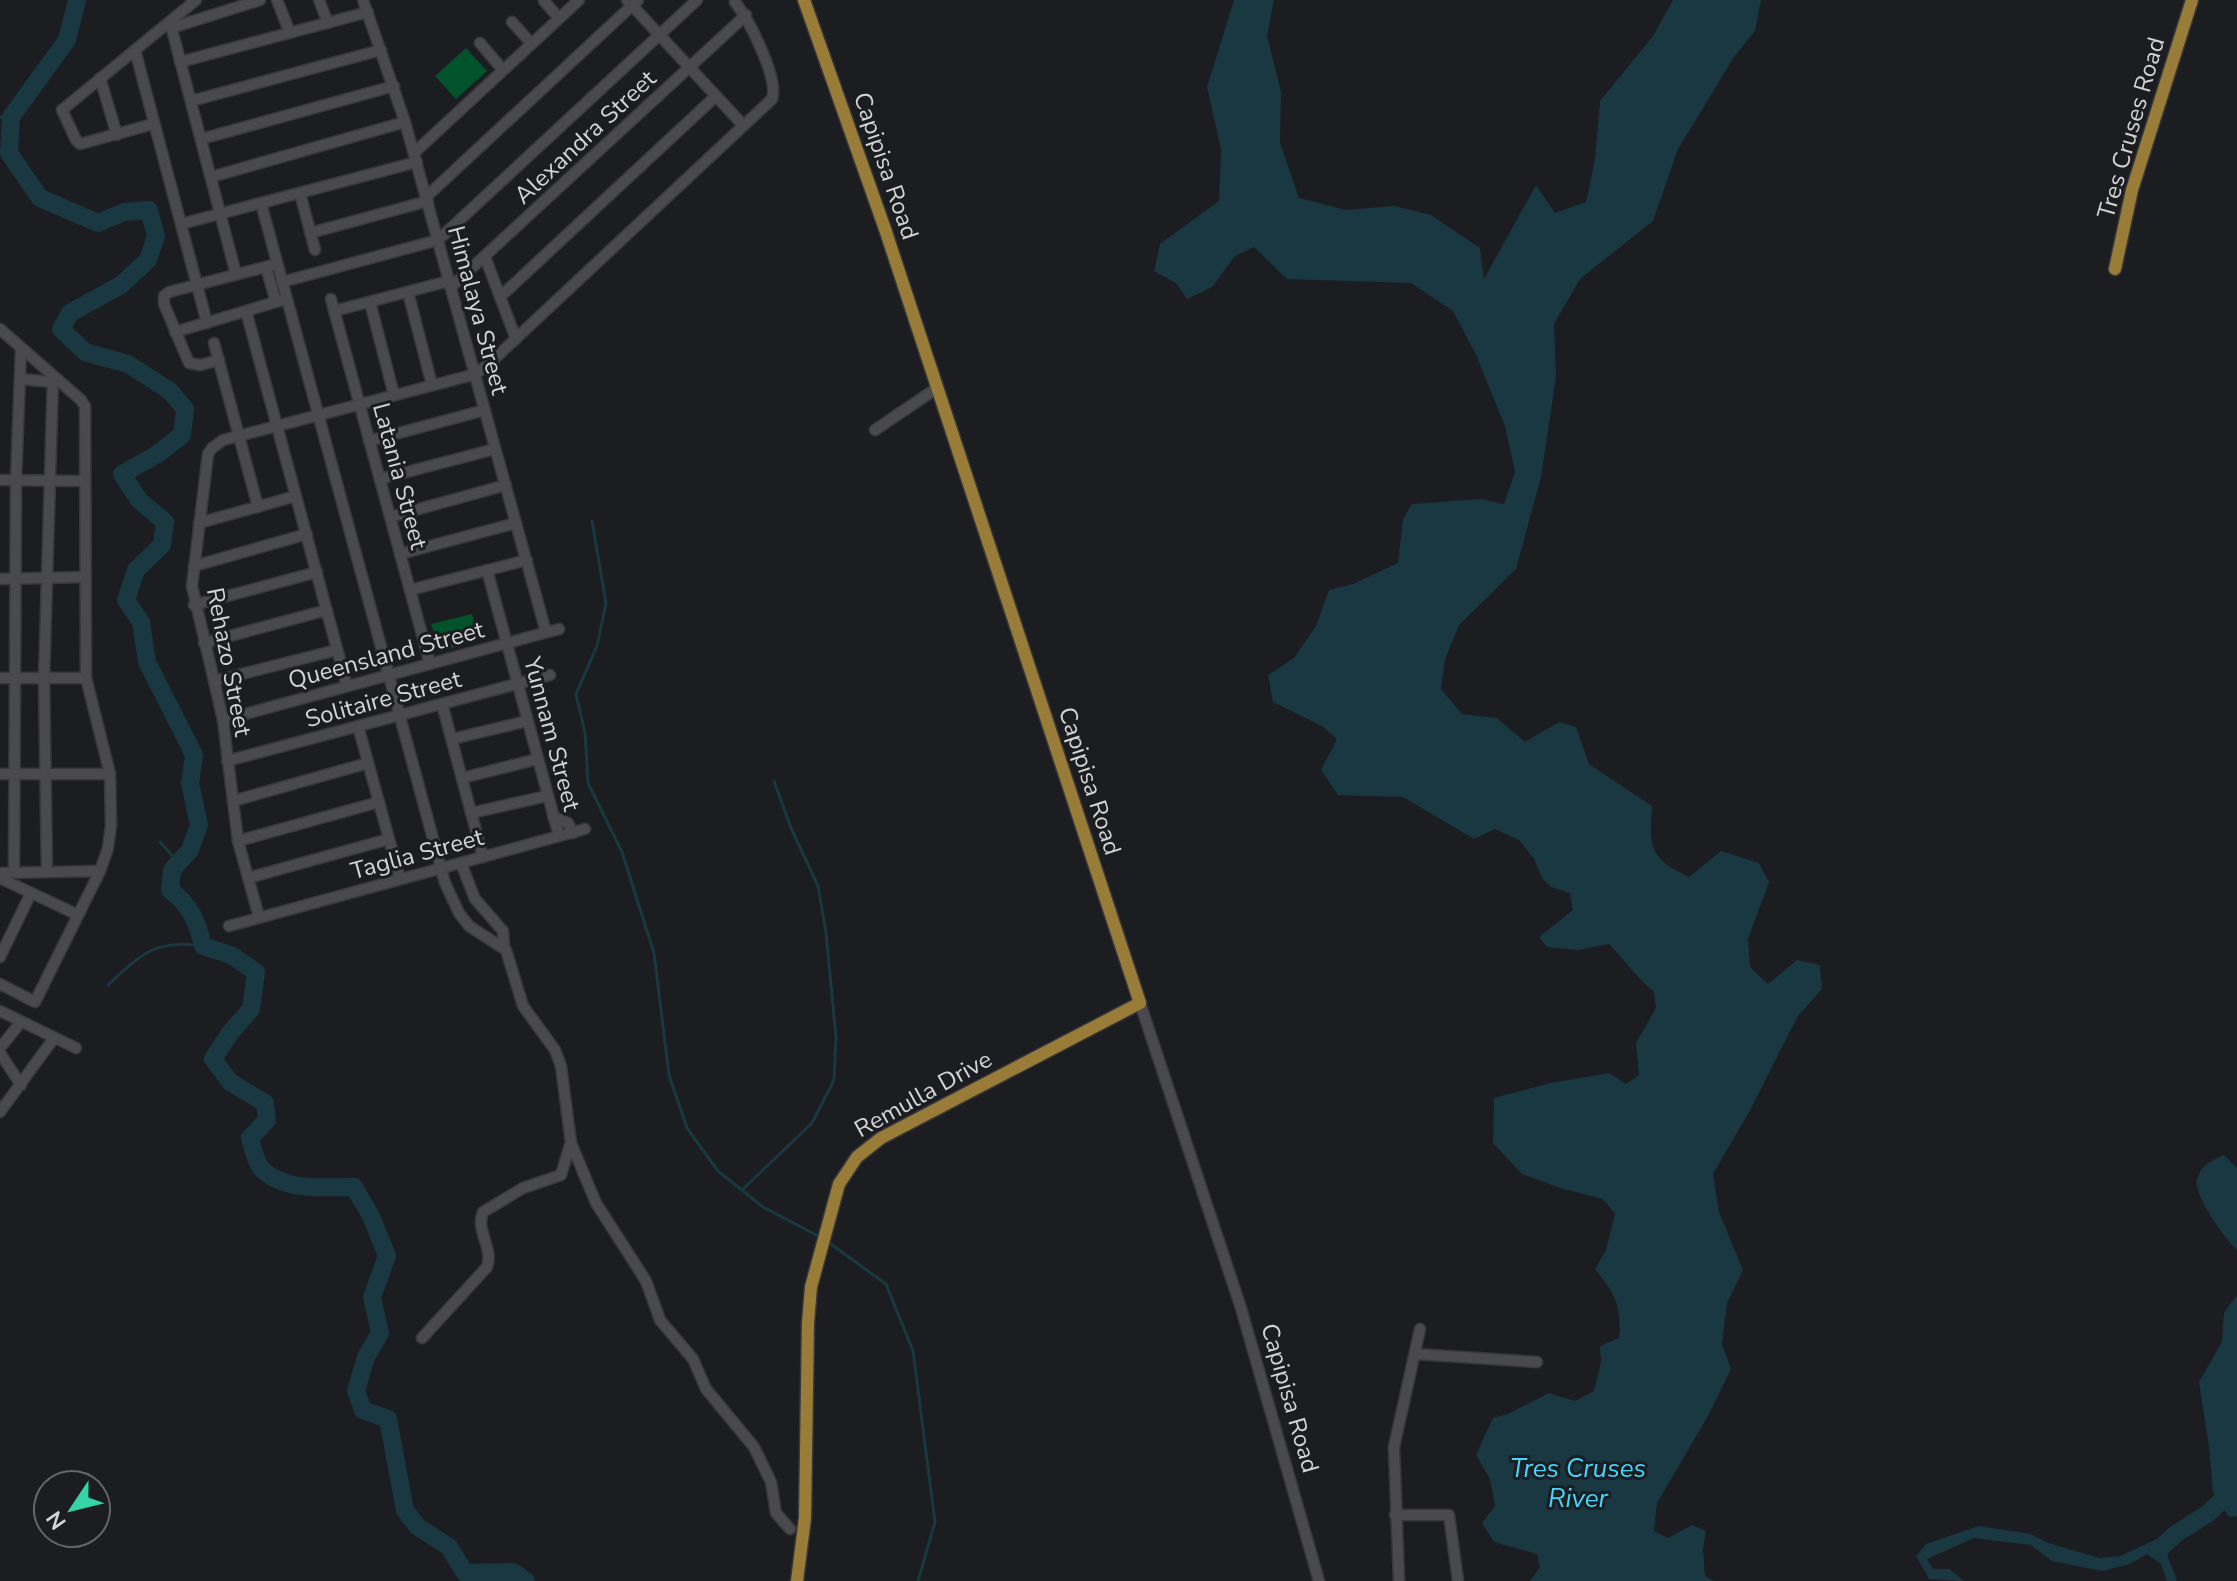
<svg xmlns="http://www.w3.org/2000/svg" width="2237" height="1581" viewBox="0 0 2237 1581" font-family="'Nunito Sans',sans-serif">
	<rect width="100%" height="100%" fill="#1c1d20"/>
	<!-- green -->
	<g fill="#00532a">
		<polygon points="466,48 487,71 456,99 435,76"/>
		<polygon points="472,614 479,639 441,652 431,624"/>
	</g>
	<!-- water -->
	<g fill="#193841">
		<path d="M 1234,0 L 1274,0 L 1267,36 L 1281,92 L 1280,143 L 1299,198 L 1346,210 L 1394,206 L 1431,215 L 1480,248 L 1484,279 L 1536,185 L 1555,213 L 1586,202 L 1595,159 L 1600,101 L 1653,36 L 1673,0 L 1761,0 L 1755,31 L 1734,57 L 1678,149 L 1653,221 L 1580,279 L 1554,324 L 1556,377 L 1541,477 L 1516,569 L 1459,625 L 1445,659 L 1441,689 L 1462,714 L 1497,718 L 1525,742 L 1559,722 L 1576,727 L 1589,764 L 1652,806 C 1649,846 1649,859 1689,877 L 1721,851 L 1759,863 L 1769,882 L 1748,939 L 1750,967 L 1768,984 L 1797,960 L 1820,965 L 1822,989 L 1798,1016 L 1749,1112 L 1713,1174 L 1719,1212 L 1743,1270 L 1727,1303 L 1722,1344 L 1731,1369 L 1708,1416 L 1657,1503 L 1654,1531 L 1668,1538 L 1692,1525 L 1706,1531 L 1703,1549 L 1705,1576 L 1714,1581 L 1530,1581 L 1540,1567 L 1537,1554 L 1494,1542 L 1482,1523 L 1495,1506 L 1490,1479 L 1476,1455 L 1493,1418 L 1508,1414 L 1549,1393 L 1575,1401 L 1594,1391 L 1601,1362 L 1600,1346 L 1619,1338 C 1622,1307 1615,1293 1595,1269 L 1606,1250 L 1615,1214 L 1603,1199 L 1560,1188 L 1522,1174 L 1493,1143 L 1494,1098 L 1551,1083 L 1609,1073 L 1626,1084 L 1639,1075 L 1636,1043 L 1656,1008 L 1654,992 C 1636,977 1625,960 1609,944 L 1578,950 L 1547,947 L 1539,937 L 1573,910 L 1570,893 L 1551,887 L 1542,878 L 1534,859 L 1519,840 L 1495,829 L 1474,839 L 1403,797 L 1338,795 L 1321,770 L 1337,739 L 1322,726 L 1273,702 L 1268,675 L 1294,658 L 1316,626 L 1329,590 L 1353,584 L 1398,563 L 1403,519 L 1412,504 L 1481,499 L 1504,504 L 1515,472 L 1505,426 L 1476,355 L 1453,311 L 1411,283 L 1287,279 L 1254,247 L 1235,256 L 1212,287 L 1187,299 L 1176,283 L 1154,271 L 1160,244 L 1219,201 L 1221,149 L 1207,87 Z"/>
		<path d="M 2224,1155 L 2237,1168 L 2237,1250 C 2225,1239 2193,1195 2197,1179 C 2201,1165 2212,1160 2224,1155 Z"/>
		<polygon points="2237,1295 2237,1516 2229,1517 2213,1492 2209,1447 2199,1382 2222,1342 2224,1313"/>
		<path d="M 1979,1526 L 2031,1534 L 2048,1543 L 2100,1558 L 2120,1556 L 2157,1539 L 2177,1533 C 2160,1555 2170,1558 2177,1581 L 2167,1581 L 2161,1564 L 2147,1554 L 2130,1564 L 2102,1571 L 2052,1561 L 2031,1545 L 1974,1538 L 1927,1559 L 1933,1569 L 1949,1569 L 1964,1581 L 1929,1579 L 1916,1556 L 1926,1544 Z"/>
	</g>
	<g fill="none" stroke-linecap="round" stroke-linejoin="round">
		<!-- stream -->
		<g stroke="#193841" stroke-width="3">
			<polyline points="0,117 11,117"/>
			<polyline points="592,521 606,603 597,646 576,694 585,733 588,783 622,852 654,953 669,1075 687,1128 718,1171 763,1207 822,1238"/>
			<polyline points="160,842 179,863"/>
			<path d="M 108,985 C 140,955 156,938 203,946"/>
			<polyline points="742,1190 812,1123 834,1080 836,1037 826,933 818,886 791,828 774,781"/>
			<polyline points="828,1242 886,1284 913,1351 935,1522 918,1581"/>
		</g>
		<!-- river -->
		<g stroke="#193841" stroke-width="18">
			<path d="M 77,0 L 67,40 L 11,117 L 9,153 L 40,198 L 98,223 L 124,212 L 149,210 L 156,236 L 148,260 L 121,285 L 70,313 L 61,329 L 85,352 L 128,364 L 170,391 L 185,409 L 182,435 L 156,455 L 122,474 L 139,500 L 165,522 L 162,545 L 136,570 L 126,600 L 141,622 L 147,662 L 194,755 L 190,783 L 199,825 L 190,850 L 172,870 L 170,890 C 191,906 197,921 203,946 L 231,955 L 256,972 L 251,1009 L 230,1033 L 213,1059 L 230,1082 L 265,1103 L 267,1120 L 250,1138 C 253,1147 255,1161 261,1168 C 283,1192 324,1187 354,1187 L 371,1216 L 387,1256 L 372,1297 L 380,1333 L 366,1357 L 356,1391 L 363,1410 L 388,1419 L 405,1510 L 417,1526 L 449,1547 L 465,1573 L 513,1572 L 526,1581"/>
			<polyline points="2158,1550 2177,1533 2207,1514 2237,1487"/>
		</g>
		<defs>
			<g id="minor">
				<polyline points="277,0 290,33"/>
				<polyline points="319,0 328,23"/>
				<polyline points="363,0 405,122 546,632"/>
				<polyline points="627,0 743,125"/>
				<polyline points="544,1 559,18"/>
				<polyline points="170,22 236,274"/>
				<polyline points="512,22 531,43"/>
				<polyline points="171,28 260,0"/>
				<polyline points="480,43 503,70"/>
				<polyline points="135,50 207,323"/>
				<polyline points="180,62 368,12"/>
				<polyline points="100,78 117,135"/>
				<polyline points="191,101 381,50"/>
				<polyline points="153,124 80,144 76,140 62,110 196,0"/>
				<polyline points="201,139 394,86"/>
				<polyline points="414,153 579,0"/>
				<polyline points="211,177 405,122"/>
				<polyline points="300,193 315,250"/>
				<polyline points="426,197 638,0"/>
				<polyline points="261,203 445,883 459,913 469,926 506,950 523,1006 555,1050 561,1066 571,1143 596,1203 646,1281 660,1320 693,1359 706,1389 754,1447 771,1482 776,1513 790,1529"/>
				<polyline points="181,224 417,162"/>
				<polyline points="310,233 428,201"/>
				<polyline points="485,257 516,339"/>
				<polyline points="266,267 276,302"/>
				<polyline points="282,282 438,240 697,0"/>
				<polyline points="451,287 746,15"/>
				<polyline points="408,292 432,385"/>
				<polyline points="500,297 716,96"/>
				<polyline points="331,299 430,664"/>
				<polyline points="370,302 394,395"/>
				<polyline points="246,311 347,686"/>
				<polyline points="334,311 449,281"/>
				<polyline points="0,329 81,400 85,406 86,678 110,774 111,825 108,848 100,871 35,1002 0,984"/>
				<polyline points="175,332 286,299"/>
				<polyline points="214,343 258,507"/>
				<polyline points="219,360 200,365 189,363 164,304 164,296 169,292 277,264"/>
				<polyline points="20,379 53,382"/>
				<polyline points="875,430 937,388"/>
				<polyline points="369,441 485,410"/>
				<polyline points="380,479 495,449"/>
				<polyline points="0,480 85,481"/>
				<polyline points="390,517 506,485"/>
				<polyline points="199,523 296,496"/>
				<polyline points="400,554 516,523"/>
				<polyline points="194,566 307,534"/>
				<polyline points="487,570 559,836"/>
				<polyline points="0,579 85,577"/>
				<polyline points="410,590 527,560"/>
				<polyline points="194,605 317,572"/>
				<polyline points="204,643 327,610"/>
				<polyline points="0,678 86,678"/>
				<polyline points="214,681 337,650"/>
				<polyline points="442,704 483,857"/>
				<polyline points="223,720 559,629"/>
				<polyline points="358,726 400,879"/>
				<polyline points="452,739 527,721"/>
				<polyline points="227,761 550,675"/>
				<polyline points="0,774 110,774"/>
				<polyline points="462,778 538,759"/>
				<polyline points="233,801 368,763"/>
				<polyline points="471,813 547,796"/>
				<polyline points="553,817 568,823 573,833"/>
				<polyline points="238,841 379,802"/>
				<polyline points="461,863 475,899 503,931 504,947"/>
				<polyline points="47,871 44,678 53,377"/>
				<polyline points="14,872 16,480 21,348"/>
				<polyline points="0,873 100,871"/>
				<polyline points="0,878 78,915"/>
				<polyline points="248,878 389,839"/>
				<path d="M 259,917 L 238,841 L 223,720 L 192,586 L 208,454 L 212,448 L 223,440 L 476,374 L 494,359 L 772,99 C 779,78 749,20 735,2"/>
				<polyline points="229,926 585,829"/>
				<polyline points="0,957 31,893"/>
				<polyline points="1140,1003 1241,1308 1319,1581"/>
				<polyline points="0,1011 76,1048"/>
				<polyline points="0,1048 21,1022"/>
				<polyline points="0,1053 21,1085"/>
				<polyline points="0,1112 54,1038"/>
				<path d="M 422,1338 L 487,1267 C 494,1248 475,1231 483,1212 L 523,1188 L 561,1175 L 570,1145"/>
				<polyline points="1416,1354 1537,1362"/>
				<polyline points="1395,1515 1449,1515 1458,1581"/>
				<polyline points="1399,1581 1394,1447 1420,1329"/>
			</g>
			<g id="major">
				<polyline points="2115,269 2132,190 2192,0"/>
				<polyline points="797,1581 805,1518 808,1323 811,1287 839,1184 857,1157 881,1138 1140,1003 885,229 804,0"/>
			</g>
		</defs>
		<!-- minor casing -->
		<use href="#minor" stroke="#38383b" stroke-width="13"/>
		<!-- major casing -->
		<use href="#major" stroke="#38383b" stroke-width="15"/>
		<!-- minor -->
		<use href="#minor" stroke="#49494e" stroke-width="10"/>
		<!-- major -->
		<use href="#major" stroke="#987c37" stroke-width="12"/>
	</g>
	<g text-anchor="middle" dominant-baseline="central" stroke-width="6" stroke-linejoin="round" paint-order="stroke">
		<!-- street labels -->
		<g font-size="24" fill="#d3d4d6" stroke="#1c1d20">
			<text transform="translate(2131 128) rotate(-74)">Tres Cruses Road</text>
			<text transform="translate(585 137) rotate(-43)">Alexandra Street</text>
			<text transform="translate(886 166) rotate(71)">Capipisa Road</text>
			<text transform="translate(478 310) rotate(75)">Himalaya Street</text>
			<text transform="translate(400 476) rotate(75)">Latania Street</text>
			<text transform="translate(386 655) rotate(-15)">Queensland Street</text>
			<text transform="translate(229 662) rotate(79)">Rehazo Street</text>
			<text transform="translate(383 699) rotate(-15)">Solitaire Street</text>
			<text transform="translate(552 734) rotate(75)">Yunnam Street</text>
			<text transform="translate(1090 781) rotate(72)">Capipisa Road</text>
			<text transform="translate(417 854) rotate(-15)">Taglia Street</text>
			<text transform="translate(923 1094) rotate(-29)">Remulla Drive</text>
			<text transform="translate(1290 1398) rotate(74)">Capipisa Road</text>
		</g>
		<!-- water labels -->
		<g font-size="26" font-style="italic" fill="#42d6fd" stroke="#1c1d20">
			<text x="1578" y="1468">Tres Cruses<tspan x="1578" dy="30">River</tspan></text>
		</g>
	</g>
	<!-- north arrow -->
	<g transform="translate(72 1509) rotate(235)"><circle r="38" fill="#1c1d20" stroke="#656669" stroke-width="2"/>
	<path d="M0-6L14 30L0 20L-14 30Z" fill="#35d4a7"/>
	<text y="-12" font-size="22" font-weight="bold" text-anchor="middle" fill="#d3d4d6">N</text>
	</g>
</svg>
